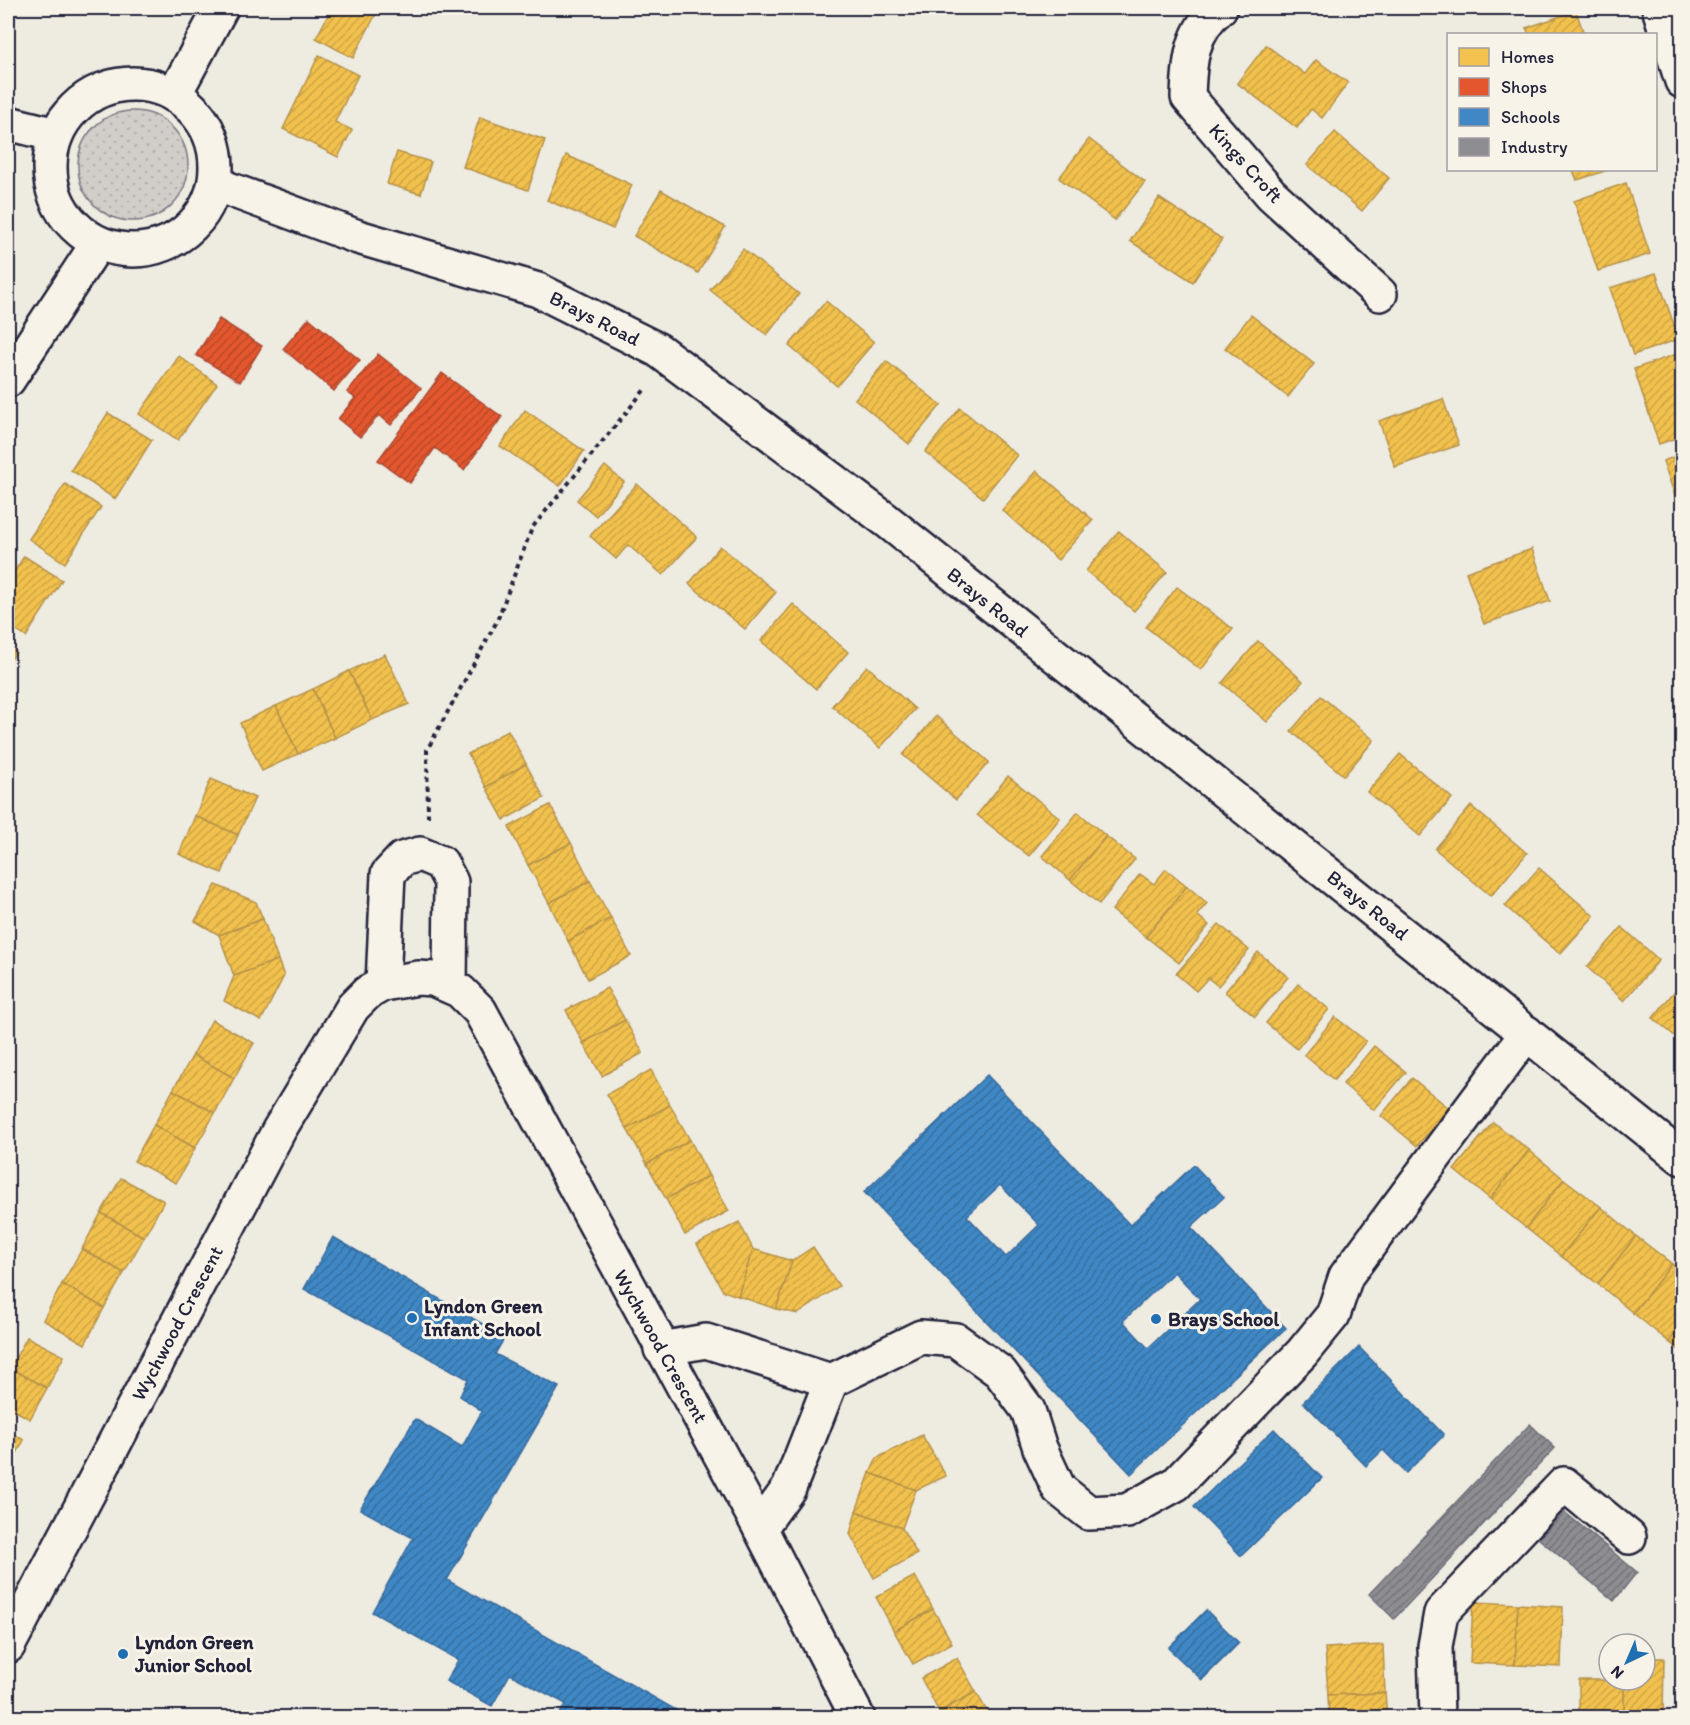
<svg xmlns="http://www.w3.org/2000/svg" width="1690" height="1725" viewBox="0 0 1690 1725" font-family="Itim,sans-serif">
	<defs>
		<pattern id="grass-dots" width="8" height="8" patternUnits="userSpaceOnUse" patternTransform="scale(1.5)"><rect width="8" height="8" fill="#d1cdc9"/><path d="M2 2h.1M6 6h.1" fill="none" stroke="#b3b0ae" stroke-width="1.8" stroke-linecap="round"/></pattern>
		<pattern id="homes-hatch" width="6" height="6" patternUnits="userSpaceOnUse" patternTransform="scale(1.5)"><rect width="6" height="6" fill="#f2c14e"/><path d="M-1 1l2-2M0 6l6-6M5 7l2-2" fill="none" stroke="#cfa645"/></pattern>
		<pattern id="shops-hatch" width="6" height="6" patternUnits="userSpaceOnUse" patternTransform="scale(1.5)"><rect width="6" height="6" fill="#e4572e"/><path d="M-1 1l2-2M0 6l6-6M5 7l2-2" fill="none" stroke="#b84828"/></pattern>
		<pattern id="schools-hatch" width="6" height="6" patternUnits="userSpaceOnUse" patternTransform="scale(1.5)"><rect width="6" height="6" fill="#3f88c5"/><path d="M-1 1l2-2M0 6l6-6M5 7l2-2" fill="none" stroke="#346fa1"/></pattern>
		<pattern id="industry-hatch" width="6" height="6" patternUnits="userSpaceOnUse" patternTransform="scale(1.5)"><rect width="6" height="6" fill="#8d8d92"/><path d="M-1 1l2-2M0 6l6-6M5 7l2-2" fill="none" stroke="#737378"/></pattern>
	</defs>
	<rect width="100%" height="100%" fill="#eeebe1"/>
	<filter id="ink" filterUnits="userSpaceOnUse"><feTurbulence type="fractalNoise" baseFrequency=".0167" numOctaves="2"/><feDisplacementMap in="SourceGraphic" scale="12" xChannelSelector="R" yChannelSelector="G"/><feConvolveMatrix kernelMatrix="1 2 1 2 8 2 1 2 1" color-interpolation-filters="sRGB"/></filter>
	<g filter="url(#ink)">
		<!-- grass -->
		<circle fill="url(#grass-dots)" stroke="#7a7882" stroke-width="1.5" cx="133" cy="166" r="55"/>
		<!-- homes -->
		<g fill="url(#homes-hatch)" stroke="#b49148" stroke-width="1.5">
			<polygon points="332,8 379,8 353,58 316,38"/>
			<polygon points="1576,11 1584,34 1529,34 1526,28"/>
			<polygon points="1266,45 1305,74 1316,60 1348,83 1322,118 1311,109 1297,128 1237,83"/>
			<polygon points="319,55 358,75 335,122 352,130 338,157 283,129"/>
			<polygon points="480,117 545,140 528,190 463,167"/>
			<polygon points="1335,132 1389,178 1362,211 1307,165"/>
			<polygon points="1089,139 1145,182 1115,220 1059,178"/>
			<polygon points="397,152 431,162 421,194 387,184"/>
			<polygon points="566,155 632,185 613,229 547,200"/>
			<polygon points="1573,170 1608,170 1577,180"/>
			<polygon points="1626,183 1650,254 1598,271 1574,201"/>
			<polygon points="661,190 725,227 698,273 634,236"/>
			<polygon points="1159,198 1222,239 1193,282 1130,241"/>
			<polygon points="743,249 799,294 767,335 710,290"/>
			<polygon points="1656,273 1679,339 1633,355 1610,288"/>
			<polygon points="826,301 874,342 837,386 789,346"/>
			<polygon points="1251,315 1314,364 1288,397 1225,348"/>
			<polygon points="1682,352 1682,436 1659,444 1634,369"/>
			<polygon points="179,356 217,384 178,440 139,414"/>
			<polygon points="886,361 941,405 909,444 855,399"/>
			<polygon points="1443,399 1459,445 1395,467 1379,421"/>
			<polygon points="960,408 1017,455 983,498 925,452"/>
			<polygon points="525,410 584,451 560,486 500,446"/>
			<polygon points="108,413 152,440 115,499 71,470"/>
			<polygon points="1682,454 1682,517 1663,461"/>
			<polygon points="605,466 624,482 596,516 577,500"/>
			<polygon points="1037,471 1093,520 1058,560 1002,510"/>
			<polygon points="65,484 101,507 65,563 29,539"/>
			<polygon points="637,484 697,537 663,575 628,545 616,559 590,536"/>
			<polygon points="1119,531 1167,572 1134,611 1086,571"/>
			<polygon points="720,546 776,592 745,629 689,584"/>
			<polygon points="1532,549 1550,601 1484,624 1466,572"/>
			<polygon points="24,556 62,580 26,637 8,625 8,582"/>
			<polygon points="1177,587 1233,629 1201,670 1146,627"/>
			<polygon points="793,604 848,652 816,689 761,641"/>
			<polygon points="1258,641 1303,681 1267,722 1222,683"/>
			<polygon points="8,646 16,652 8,664"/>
			<polygon points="385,654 409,704 372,720 349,671"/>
			<polygon points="867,666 915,709 880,748 832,706"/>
			<polygon points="349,671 372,720 335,738 313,689"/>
			<polygon points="313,689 335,738 298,754 276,706"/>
			<polygon points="1321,696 1374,740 1344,776 1291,731"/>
			<polygon points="276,706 298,754 262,771 240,723"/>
			<polygon points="936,716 989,762 956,800 903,755"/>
			<polygon points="508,730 526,764 486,787 468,754"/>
			<polygon points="1400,754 1452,798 1420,836 1367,792"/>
			<polygon points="526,764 544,798 504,820 486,787"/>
			<polygon points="1008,776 1060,818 1029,856 977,815"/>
			<polygon points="211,779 255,798 238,835 195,816"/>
			<polygon points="550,805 571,843 528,865 509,827"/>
			<polygon points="1471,806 1527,853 1491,896 1435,849"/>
			<polygon points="1078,812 1106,836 1070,880 1042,856"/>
			<polygon points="195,816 238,835 222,873 179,854"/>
			<polygon points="1106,836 1135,859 1099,904 1070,880"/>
			<polygon points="571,843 590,881 549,903 528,865"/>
			<polygon points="1539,868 1594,916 1560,954 1505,906"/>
			<polygon points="1166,869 1187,886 1146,937 1112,910 1140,874 1154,884"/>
			<polygon points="590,881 611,918 568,941 549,903"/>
			<polygon points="216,885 256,902 263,919 219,935 195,921"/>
			<polygon points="1187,886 1207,903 1197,915 1209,925 1179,963 1146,937"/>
			<polygon points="611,918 631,956 588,979 568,941"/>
			<polygon points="263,919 278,960 234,976 219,935"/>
			<polygon points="1219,924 1249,950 1218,986 1208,978 1196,991 1176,974"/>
			<polygon points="1622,927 1659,960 1624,1001 1587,967"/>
			<polygon points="1258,952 1288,977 1255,1017 1225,992"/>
			<polygon points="278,960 284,976 261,1021 224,1001 234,976"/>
			<polygon points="1682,982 1682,1042 1653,1018"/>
			<polygon points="1298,984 1329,1009 1297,1049 1266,1023"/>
			<polygon points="607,988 625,1020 583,1043 566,1010"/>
			<polygon points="1335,1017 1366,1041 1334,1080 1304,1055"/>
			<polygon points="212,1020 254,1043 234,1078 193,1055"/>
			<polygon points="625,1020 643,1053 602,1076 583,1043"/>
			<polygon points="1374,1046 1406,1072 1374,1110 1343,1084"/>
			<polygon points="193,1055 234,1078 215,1113 173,1090"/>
			<polygon points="651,1070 670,1105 627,1129 607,1094"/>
			<polygon points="1412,1078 1449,1108 1417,1146 1381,1116"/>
			<polygon points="173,1090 215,1113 195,1148 154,1125"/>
			<polygon points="670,1105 690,1140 647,1164 627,1129"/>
			<polygon points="1493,1122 1529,1150 1490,1199 1454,1170"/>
			<polygon points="154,1125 195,1148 176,1183 134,1161"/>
			<polygon points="690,1140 709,1176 666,1199 647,1164"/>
			<polygon points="1529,1150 1564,1179 1526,1228 1490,1199"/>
			<polygon points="709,1176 729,1211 685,1235 666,1199"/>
			<polygon points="121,1178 164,1201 144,1237 101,1213"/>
			<polygon points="1564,1179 1601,1207 1561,1256 1526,1228"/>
			<polygon points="1601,1207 1636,1236 1598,1284 1561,1256"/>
			<polygon points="101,1213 144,1237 124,1273 82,1249"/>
			<polygon points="739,1222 753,1249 738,1296 723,1291 697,1244"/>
			<polygon points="1636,1236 1672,1264 1633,1313 1598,1284"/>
			<polygon points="813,1247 839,1286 798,1314 776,1309 792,1261"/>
			<polygon points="82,1249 124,1273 104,1308 62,1284"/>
			<polygon points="753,1249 792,1261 776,1309 738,1296"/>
			<polygon points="1672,1264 1682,1272 1682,1325 1669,1342 1633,1313"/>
			<polygon points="62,1284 104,1308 85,1344 43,1320"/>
			<polygon points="1682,1325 1682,1352 1669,1342"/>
			<polygon points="27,1337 64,1356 47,1388 10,1368"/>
			<polygon points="10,1368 47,1388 30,1419 8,1407 8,1373"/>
			<polygon points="8,1431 24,1440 8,1470"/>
			<polygon points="922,1435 946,1476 916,1490 870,1473 877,1458"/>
			<polygon points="870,1473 916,1490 902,1528 856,1511"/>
			<polygon points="856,1511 902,1528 917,1554 874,1578 850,1534"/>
			<polygon points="915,1576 933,1609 894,1631 876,1597"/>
			<polygon points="1473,1602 1518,1604 1515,1665 1470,1663"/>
			<polygon points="1518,1604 1563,1607 1561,1667 1515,1665"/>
			<polygon points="933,1609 952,1643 913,1664 894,1631"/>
			<polygon points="1383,1645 1385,1693 1328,1695 1325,1648"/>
			<polygon points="957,1658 976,1692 939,1712 921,1678"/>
			<polygon points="1645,1658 1664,1658 1663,1718 1624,1718 1624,1680 1645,1680"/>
			<polygon points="1682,1665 1682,1718 1677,1718 1679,1669"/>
			<rect x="1579" y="1680" width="45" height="38"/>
			<polygon points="976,1692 991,1718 942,1718 939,1712"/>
			<polygon points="1385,1693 1387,1718 1329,1718 1328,1695"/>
		</g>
		<!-- shops -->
		<g fill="url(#shops-hatch)" stroke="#aa4732" stroke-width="1.5">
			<polygon points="309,318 360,360 334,391 283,349"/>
			<polygon points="219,319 262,346 240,382 196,355"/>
			<polygon points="378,354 421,388 391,425 379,415 360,437 338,419 355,398 347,392"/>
			<polygon points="442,373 502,417 464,470 435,448 410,483 378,460"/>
		</g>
		<!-- schools -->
		<g fill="url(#schools-hatch)" stroke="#36699c" stroke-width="1.5" fill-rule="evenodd">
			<path d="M 987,1075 L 1130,1225 L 1194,1165 L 1224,1197 L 1191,1227 L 1286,1328 L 1131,1474 L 864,1192 ZM 1000,1185 L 1039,1225 L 1006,1257 L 967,1216 ZM 1174,1272 L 1200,1299 L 1148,1348 L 1123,1321 Z"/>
			<polygon points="333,1237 505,1337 495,1354 559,1387 447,1580 690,1718 557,1718 566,1704 510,1674 492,1706 446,1681 458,1660 372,1612 413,1538 360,1509 415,1419 462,1447 482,1411 460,1396 468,1379 304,1289"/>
			<polygon points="1359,1347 1444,1435 1406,1473 1383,1450 1366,1466 1303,1402"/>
			<polygon points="1274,1429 1322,1478 1241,1556 1194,1507"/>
			<polygon points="1206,1610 1239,1643 1202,1680 1168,1648"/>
		</g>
		<!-- industry -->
		<g fill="url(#industry-hatch)" stroke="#6d6d78" stroke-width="1.5">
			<polygon points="1530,1424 1555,1448 1394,1619 1369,1594"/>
			<polygon points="1562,1510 1637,1572 1614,1601 1539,1539"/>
		</g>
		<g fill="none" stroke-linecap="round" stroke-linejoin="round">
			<defs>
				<g id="minor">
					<path d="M 1220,8 C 1191,30 1189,64 1188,97 L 1271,194 L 1380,294"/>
					<polyline points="1659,8 1682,81"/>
					<circle cx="133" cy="167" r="83"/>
					<polyline points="174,95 221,8"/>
					<polyline points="8,123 56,135"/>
					<polyline points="215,184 358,237 538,290 658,350 886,520 1682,1158"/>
					<polyline points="8,380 98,243"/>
					<polyline points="383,984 388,874 402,859 420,854 441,863 451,882 450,986"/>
					<polyline points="661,1349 706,1341 831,1381 921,1337 956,1340 1000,1372 1028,1410 1040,1448 1059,1489 1089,1513 1127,1511 1176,1484 1302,1353 1333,1315 1346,1276 1527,1033"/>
					<polyline points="760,1528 789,1488 831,1381"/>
					<polyline points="8,1646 279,1130 353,1007 367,993 383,984 418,978 433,979 460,991 480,1011 760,1528 858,1718"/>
					<polyline points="1437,1718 1435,1646 1441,1613 1564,1484 1629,1537"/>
				</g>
			</defs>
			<!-- minor casing -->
			<use href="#minor" stroke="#22223b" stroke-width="38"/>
			<!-- path -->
			<polyline stroke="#22223b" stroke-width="4" stroke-dasharray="4.5 4.5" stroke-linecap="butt" points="428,817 427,750 497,621 532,528 646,388"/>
			<!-- minor -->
			<use href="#minor" stroke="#f7f3e8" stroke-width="33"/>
		</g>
	</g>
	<!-- markers -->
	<g fill="#1f6fb2" stroke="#f7f3e8" stroke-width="2">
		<circle cx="412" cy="1318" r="6"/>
		<circle cx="1156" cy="1319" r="6"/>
		<circle cx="123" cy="1654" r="6"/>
	</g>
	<g text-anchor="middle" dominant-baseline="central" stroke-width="6" stroke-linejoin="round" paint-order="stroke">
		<!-- street labels -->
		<g font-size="20" fill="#22223b" stroke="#f7f3e8">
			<text transform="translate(1246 163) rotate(48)">Kings Croft</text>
			<text transform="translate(595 318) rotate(27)">Brays Road</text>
			<text transform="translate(988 602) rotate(39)">Brays Road</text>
			<text transform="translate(1368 905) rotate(39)">Brays Road</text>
			<text transform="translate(177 1323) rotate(-62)">Wychwood Crescent</text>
			<text transform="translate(661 1346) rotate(61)">Wychwood Crescent</text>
		</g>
		<!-- poi labels -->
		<g font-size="20" font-weight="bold" fill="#22223b" stroke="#f7f3e8" text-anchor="start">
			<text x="424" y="1306">Lyndon Green<tspan x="424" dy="23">Infant School</tspan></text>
			<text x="1168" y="1319">Brays School</text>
			<text x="135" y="1642">Lyndon Green<tspan x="135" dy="23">Junior School</tspan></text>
		</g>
	</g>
	<!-- margin -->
	<rect width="1690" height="1725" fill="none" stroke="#f7f3e8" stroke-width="30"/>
	<rect x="15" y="15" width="1660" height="1695" fill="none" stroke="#22223b" stroke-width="2" filter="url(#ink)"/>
	<!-- legend -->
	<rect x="1447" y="33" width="210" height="138" fill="#f7f3e8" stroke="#a29fa3" stroke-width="1.5"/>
	<rect x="1459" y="48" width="30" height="18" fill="#f2c14e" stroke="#a29fa3" stroke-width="1.5"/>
	<text x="1501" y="63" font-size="18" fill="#22223b">Homes</text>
	<rect x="1459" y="78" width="30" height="18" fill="#e4572e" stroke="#a29fa3" stroke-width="1.5"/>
	<text x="1501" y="93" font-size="18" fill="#22223b">Shops</text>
	<rect x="1459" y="108" width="30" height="18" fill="#3f88c5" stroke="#a29fa3" stroke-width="1.5"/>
	<text x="1501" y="123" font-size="18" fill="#22223b">Schools</text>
	<rect x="1459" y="138" width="30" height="18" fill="#8d8d92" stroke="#a29fa3" stroke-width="1.5"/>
	<text x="1501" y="153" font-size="18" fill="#22223b">Industry</text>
	<!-- north arrow -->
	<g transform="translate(1627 1662) rotate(224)"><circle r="28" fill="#f7f3e8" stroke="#a29fa3" stroke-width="1.5"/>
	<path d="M0-4.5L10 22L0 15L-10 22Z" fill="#1f6fb2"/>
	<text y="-9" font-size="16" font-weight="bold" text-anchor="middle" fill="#22223b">N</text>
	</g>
</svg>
